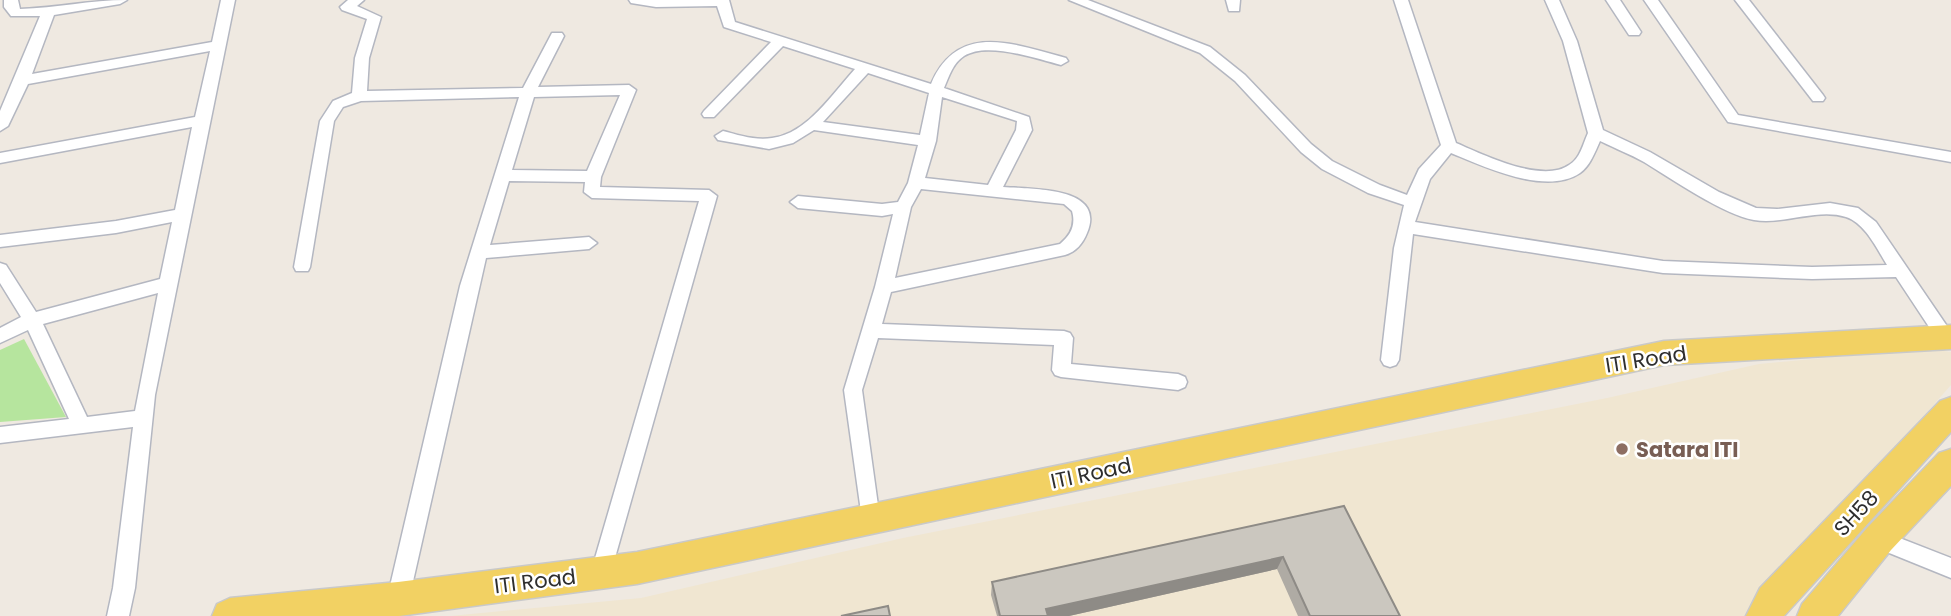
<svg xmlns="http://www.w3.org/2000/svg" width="1951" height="616" viewBox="0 0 1951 616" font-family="Poppins,sans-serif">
	<rect width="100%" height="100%" fill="#efe9e1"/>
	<!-- education -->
	<polygon fill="#f0e6d1" points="1937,350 1951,352 1951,385 1748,616 450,616 641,598 903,538 1607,398 1759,364 1901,351"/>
	<!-- green -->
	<polygon fill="#b6e59e" points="24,339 66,417 0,422 0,350"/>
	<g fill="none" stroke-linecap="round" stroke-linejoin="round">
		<defs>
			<g id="street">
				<path d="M 4,0 L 18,0 L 20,9 C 56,8 90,0 127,0 L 120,4 L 54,15 L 32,74 L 212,42 L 221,0 L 235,0 L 155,395 L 135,588 L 129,616 L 107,616 L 113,588 L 133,427 L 0,443 L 0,427 L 69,419 L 28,330 L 0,343 L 0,328 L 21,317 L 0,283 L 0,263 L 6,265 L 36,312 L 160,279 L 172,222 L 116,233 L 0,247 L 0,235 L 116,221 L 175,210 L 192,127 L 0,163 L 0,153 L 195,117 L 210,51 L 28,84 L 8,126 L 0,131 L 0,111 L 40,16 L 11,16 L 4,7 ZM 158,293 L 135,411 L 87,417 L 43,324 Z"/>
				<path d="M 348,0 L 364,0 L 357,6 L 381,17 L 369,58 L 367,91 L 523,88 L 552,33 L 562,33 L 564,36 L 538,87 L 629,85 L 636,90 L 601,177 L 600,187 L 709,190 L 717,196 L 609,579 L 602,582 L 595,579 L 591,572 L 699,201 L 592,198 L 584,192 L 585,182 L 509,181 L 490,245 L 589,237 L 597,243 L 589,249 L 486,258 L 409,599 L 406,606 L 398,609 L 390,606 L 387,599 L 460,286 L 519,97 L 361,101 L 343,107 L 334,121 L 310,267 L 308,271 L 296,271 L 294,267 L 320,121 L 333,101 L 352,93 L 355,58 L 367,19 L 342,10 L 340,7 ZM 620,95 L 587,171 L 512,170 L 534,97 Z"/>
				<path d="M 629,0 L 729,0 L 735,22 L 931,84 C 958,21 1014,44 1066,58 L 1068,61 L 1061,65 C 1037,59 987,41 964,56 C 953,63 949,76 944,88 L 1029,117 L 1032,130 L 1003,187 C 1030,189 1107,186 1087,233 C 1083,243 1076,252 1065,255 L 891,292 L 882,324 L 1064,331 L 1070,333 L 1073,338 L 1071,364 L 1178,374 L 1185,377 L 1187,382 L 1185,387 L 1178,390 L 1061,377 L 1055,375 L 1052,370 L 1054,345 L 878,338 L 862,390 L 880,520 L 877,526 L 870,529 L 863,526 L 844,390 L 875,287 L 893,214 L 882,216 L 798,208 L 790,202 L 798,196 L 882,204 L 898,202 L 908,183 L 918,145 L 814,130 L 793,143 L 769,149 L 718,140 L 715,136 L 723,131 C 739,135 756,141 772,138 C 807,134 833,93 855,69 L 783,46 L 714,117 L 704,117 L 702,114 L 704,111 L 771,42 L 724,27 L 717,6 L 656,7 L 631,3 ZM 868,73 L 929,93 L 920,135 L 823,122 ZM 942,97 L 1017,121 L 1016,130 L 988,185 L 925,178 L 936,141 ZM 921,189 L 1064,204 L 1072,211 C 1076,225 1071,235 1060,244 L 895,278 L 911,207 Z"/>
				<path d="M 1069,0 L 1088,0 L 1210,47 L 1245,75 L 1311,144 L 1332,161 L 1380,185 L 1407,195 L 1419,169 L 1441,145 L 1394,0 L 1408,0 L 1456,143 C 1482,154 1542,184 1569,165 C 1580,159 1583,144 1588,133 L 1563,41 L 1545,0 L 1559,0 L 1577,41 L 1603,130 L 1650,152 L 1719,192 L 1756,208 L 1777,209 L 1830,203 L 1858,208 L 1876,222 L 1951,332 L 1951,342 L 1939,342 L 1896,277 L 1812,279 L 1663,273 L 1413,234 L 1399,360 L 1396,365 L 1390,367 L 1384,365 L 1381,360 L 1394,248 L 1404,205 L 1368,193 L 1322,169 L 1301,152 L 1235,81 L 1200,53 ZM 1600,141 C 1614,148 1630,154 1644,162 C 1672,179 1724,215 1754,220 C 1784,225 1817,208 1846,217 C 1865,223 1877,249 1887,265 L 1812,267 L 1663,261 L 1415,222 L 1430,179 L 1451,153 C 1485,167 1546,196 1580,173 C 1590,166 1595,152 1600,141 Z"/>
				<polygon points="1226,0 1240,0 1239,11 1229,11"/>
				<polygon points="1606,0 1620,0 1641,32 1639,35 1629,35"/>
				<polygon points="1644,0 1658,0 1738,115 1951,152 1951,162 1728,122"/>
				<polygon points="1735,0 1749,0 1823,95 1825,98 1823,101 1813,101"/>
				<polygon points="1879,530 1951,558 1951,578 1872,546 1869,539 1872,532"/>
			</g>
			<g id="primary">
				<polygon points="1951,325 1951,349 1664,365 637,584 399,616 212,616 217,604 230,598 398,582 637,552 1664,341"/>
				<polygon points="1951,397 1951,432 1784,616 1746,616 1760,588 1940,401"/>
				<polygon points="1951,449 1951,486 1891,550 1838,616 1797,616 1802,604 1867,528 1939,453"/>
			</g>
		</defs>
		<!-- street casing -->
		<use href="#street" stroke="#b4b7c1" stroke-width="3"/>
		<!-- primary casing -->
		<use href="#primary" stroke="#c9c9c9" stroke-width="3"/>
		<!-- street -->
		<use href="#street" fill="#fff" fill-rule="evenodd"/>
		<!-- primary -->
		<use href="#primary" fill="#f2d163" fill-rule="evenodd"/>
	</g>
	<!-- wall -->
	<polygon fill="#afaba4" points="1344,506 1400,616 1298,616 1277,569 1069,616 997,616 991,595 992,582"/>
	<!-- shaded-wall -->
	<polygon fill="#8e8b86" points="1283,557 1277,569 1069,616 1045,616 1046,609"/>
	<!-- building -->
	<g fill="#cbc7bf" stroke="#8e8b86" stroke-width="2">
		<polygon points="1344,506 1400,616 1310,616 1283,557 1046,609 1048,616 1000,616 992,582"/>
		<polygon points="888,606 890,616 841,616"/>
	</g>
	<!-- markers -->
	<circle fill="#8d6e63" stroke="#fff" stroke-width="2.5" cx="1622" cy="449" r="7"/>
	<g text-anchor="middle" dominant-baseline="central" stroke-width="5" stroke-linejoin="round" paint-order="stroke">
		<!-- street labels -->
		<g font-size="21" fill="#2e2e2e" stroke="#fff">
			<text transform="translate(1646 359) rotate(-9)">ITI Road</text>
			<text transform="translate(1091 473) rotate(-12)">ITI Road</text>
			<text transform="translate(1856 513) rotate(-47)">SH58</text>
			<text transform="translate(535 581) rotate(-7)">ITI Road</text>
		</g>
		<!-- education labels -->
		<g font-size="21" font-weight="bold" fill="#785e54" stroke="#fff" text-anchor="start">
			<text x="1636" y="449">Satara ITI</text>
		</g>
	</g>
</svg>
